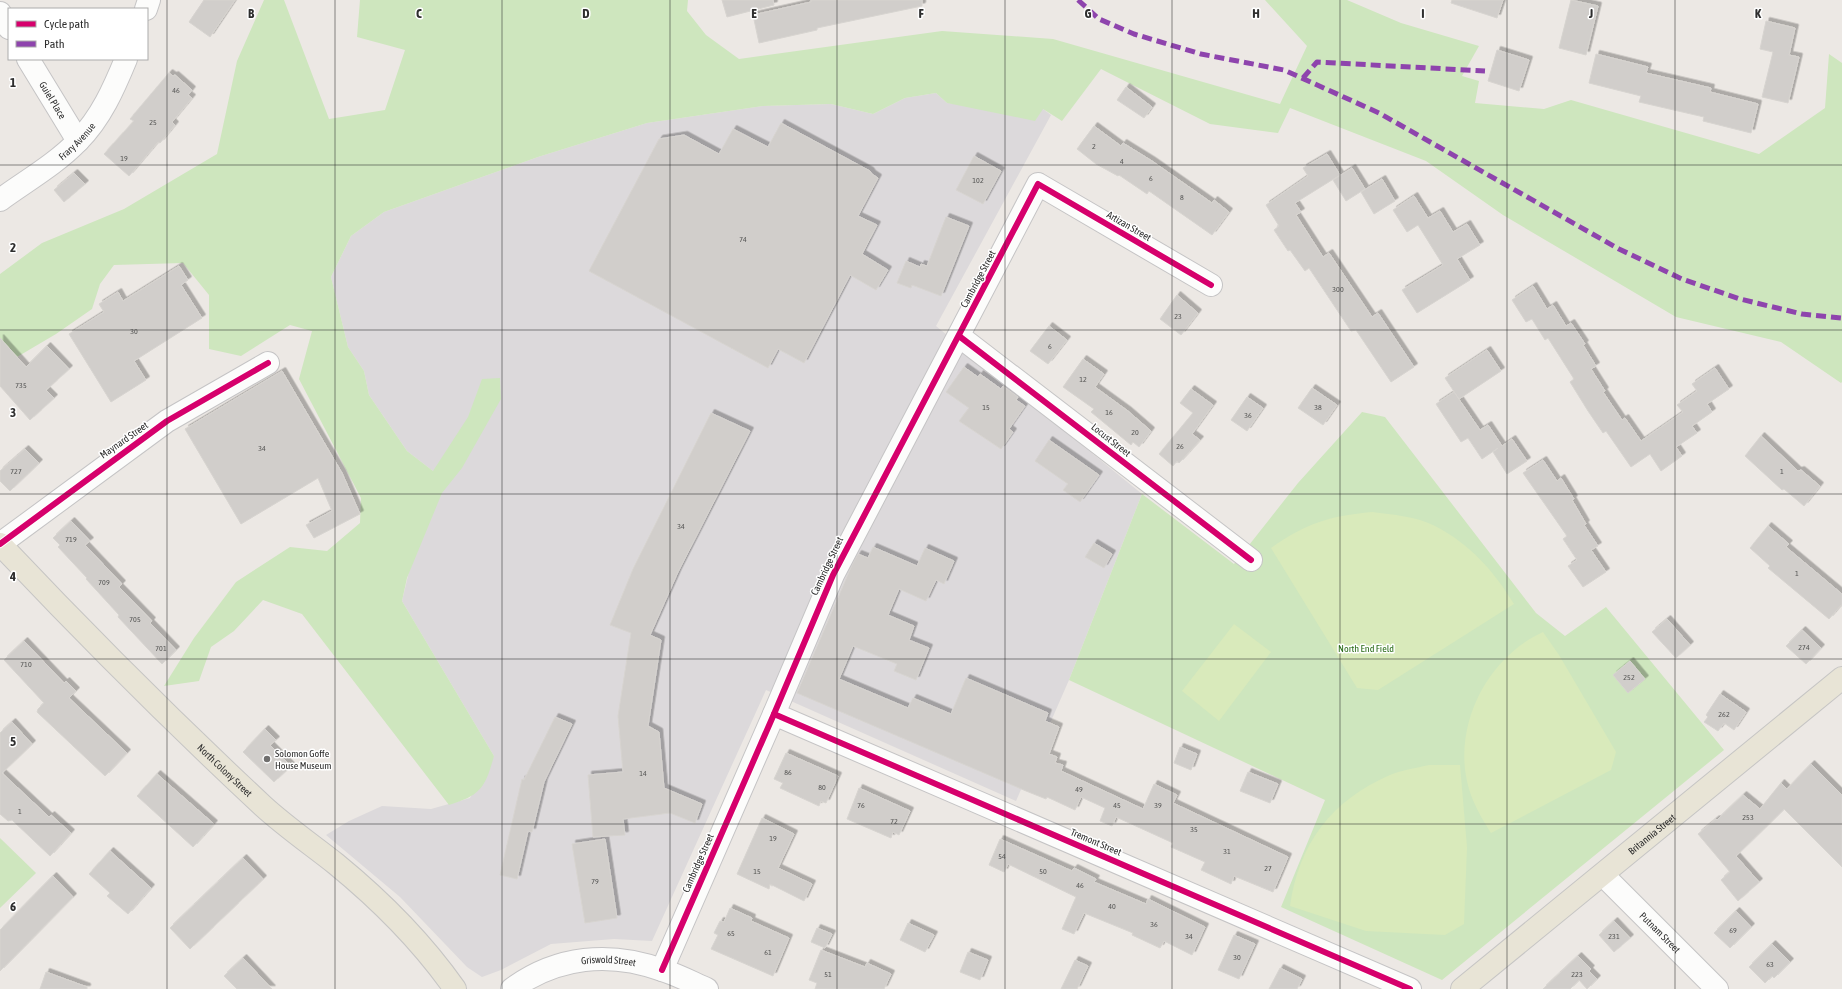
<svg xmlns="http://www.w3.org/2000/svg" width="1842" height="989" viewBox="0 0 1842 989" font-family="'Asap Condensed',sans-serif">
	<defs>
		<filter id="shadow"><feDropShadow dx="3.5" dy="-3.5" stdDeviation="0" flood-color="#0004"/></filter>
	</defs>
	<rect width="100%" height="100%" fill="#ece8e4"/>
	<!-- industrial -->
	<polygon fill="#dcd9db" points="936,93 947,103 1043,109 1051,115 936,326 1142,494 1069,680 1016,801 766,690 652,941 614,939 551,944 501,970 482,977 467,967 400,897 326,835 349,821 382,806 431,809 470,798 494,756 402,601 433,471 407,451 369,395 364,371 348,347 331,277 351,236 384,212 538,157 647,123 763,106 831,104 873,114 905,98"/>
	<!-- green -->
	<g fill="#cee6be">
		<path d="M 264,0 L 284,0 L 329,119 L 385,110 L 405,50 L 357,37 L 360,0 L 688,0 L 687,11 L 706,35 L 739,59 L 942,31 L 1053,39 L 1280,104 L 1307,46 L 1265,0 L 1347,0 L 1401,23 L 1479,46 L 1462,76 L 1479,81 L 1475,103 L 1544,109 L 1571,100 L 1759,154 L 1825,108 L 1829,54 L 1842,63 L 1842,382 L 1841,383 L 1781,342 L 1676,317 L 1503,215 L 1426,161 L 1290,108 L 1278,133 L 1210,124 L 1101,69 L 1062,121 L 1043,109 L 1035,121 L 947,103 L 936,93 L 905,98 L 873,114 L 831,104 L 763,106 L 647,123 L 538,157 L 384,212 L 351,236 L 331,277 L 348,347 L 364,371 L 369,395 L 407,451 L 433,471 L 468,417 L 482,379 L 500,378 L 501,399 L 462,468 L 442,493 L 407,578 L 402,601 L 494,756 C 485,788 481,795 449,805 L 302,614 L 263,600 L 234,631 L 211,647 L 199,681 L 164,686 L 194,638 L 236,582 L 290,547 L 327,551 L 360,523 L 361,498 L 299,379 L 312,331 L 290,325 L 241,356 L 209,349 L 209,295 L 183,263 L 114,265 L 100,284 L 92,309 L 56,334 L 17,357 L 5,343 L 0,348 L 0,274 L 42,243 L 124,209 L 217,154 L 237,61 Z"/>
		<polygon points="1362,412 1385,417 1536,613 1565,636 1606,607 1724,750 1442,980 1281,907 1325,800 1069,680 1142,494 1234,564 1298,483"/>
		<polygon points="0,838 36,873 0,908"/>
	</g>
	<!-- pitch -->
	<g fill="#d9eabb">
		<path d="M 1372,512 C 1393,515 1416,516 1435,526 C 1470,544 1494,571 1514,604 L 1378,690 L 1357,688 L 1271,548 C 1306,523 1330,516 1372,512 Z"/>
		<polygon points="1234,624 1271,652 1219,721 1182,691"/>
		<path d="M 1543,632 L 1559,655 L 1616,752 L 1611,770 L 1491,833 C 1482,819 1474,805 1469,789 C 1451,728 1486,658 1543,632 Z"/>
		<path d="M 1429,765 L 1460,765 L 1467,847 L 1464,924 L 1445,935 L 1366,931 L 1290,906 C 1299,843 1332,800 1390,775 C 1402,770 1416,768 1429,765 Z"/>
	</g>
	<!-- building -->
	<g fill="#d1cecb" stroke="#d7d4d0" filter="url(#shadow)">
		<polygon points="204,0 235,0 210,37 189,22"/>
		<polygon points="722,0 773,0 774,5 727,17"/>
		<polygon points="811,0 922,0 922,6 817,28 817,30 759,43 753,15 811,2"/>
		<polygon points="1452,0 1503,0 1497,18 1451,3"/>
		<polygon points="1571,0 1598,6 1586,55 1559,48"/>
		<polygon points="1766,21 1795,28 1789,55 1799,57 1788,103 1762,97 1773,52 1760,49"/>
		<polygon points="1497,50 1529,60 1519,91 1488,81"/>
		<polygon points="1596,54 1648,67 1646,73 1711,88 1710,92 1758,104 1751,133 1703,121 1704,117 1639,102 1641,96 1589,83"/>
		<polygon points="169,73 173,76 175,75 192,90 188,95 192,98 172,122 175,125 160,143 158,142 129,176 104,154 134,121 130,119"/>
		<polygon points="1126,87 1152,107 1144,118 1117,100"/>
		<polygon points="781,123 870,171 872,174 878,178 858,216 877,225 862,254 888,270 876,290 850,275 804,363 778,349 768,368 589,271 659,139 684,135 719,154 733,129 768,147"/>
		<polygon points="1094,126 1121,146 1123,143 1152,161 1212,203 1214,200 1229,212 1212,235 1149,191 1147,194 1119,175 1118,176 1096,164 1077,149"/>
		<polygon points="1327,154 1340,175 1295,203 1301,212 1296,215 1323,257 1329,253 1372,317 1378,313 1414,367 1391,382 1356,330 1351,331 1309,268 1305,271 1290,250 1288,251 1274,230 1279,226 1266,205 1308,176 1303,168"/>
		<polygon points="974,156 1001,171 983,204 956,190"/>
		<polygon points="1352,168 1365,189 1346,201 1333,180"/>
		<polygon points="74,173 85,184 64,202 54,190"/>
		<polygon points="1382,179 1395,201 1374,214 1361,192"/>
		<polygon points="1414,196 1428,218 1440,211 1453,232 1467,224 1480,245 1457,259 1470,280 1417,313 1402,290 1443,265 1418,225 1407,232 1393,210"/>
		<polygon points="946,217 969,226 941,296 912,285 911,288 897,283 906,261 920,267 921,264 927,266"/>
		<polygon points="179,266 188,280 181,285 202,318 134,361 146,380 111,402 69,334 104,312 99,304 118,292 123,301"/>
		<polygon points="1533,286 1547,309 1553,305 1566,326 1571,323 1585,344 1583,345 1596,366 1591,369 1605,391 1603,392 1622,420 1625,418 1641,441 1683,412 1677,405 1697,391 1692,384 1715,368 1729,389 1707,404 1712,412 1692,426 1697,433 1676,447 1682,456 1661,471 1650,454 1631,467 1606,431 1603,433 1588,411 1570,382 1574,379 1548,338 1545,340 1532,319 1526,322 1512,300"/>
		<polygon points="1177,295 1198,313 1181,335 1160,319"/>
		<polygon points="1049,326 1067,340 1048,364 1030,351"/>
		<polygon points="0,338 26,367 47,346 69,369 46,390 54,398 30,420 0,386"/>
		<polygon points="1487,350 1501,371 1459,399 1445,378"/>
		<polygon points="1083,359 1104,374 1095,387 1128,411 1151,431 1139,447 1133,442 1131,445 1091,412 1094,409 1063,387"/>
		<polygon points="964,367 978,377 980,374 1001,389 1003,386 1018,397 1016,400 1025,406 1009,429 1013,432 1001,449 959,421 969,408 946,392"/>
		<polygon points="282,371 342,473 360,514 314,538 306,525 332,511 318,478 241,524 185,429"/>
		<polygon points="1312,388 1337,405 1323,425 1298,408"/>
		<polygon points="1191,389 1213,405 1192,434 1200,440 1179,463 1177,461 1173,466 1159,454 1193,413 1180,403"/>
		<polygon points="1454,392 1480,430 1488,425 1502,446 1512,439 1527,461 1507,474 1493,452 1498,448 1482,459 1468,438 1461,442 1436,404"/>
		<polygon points="1247,397 1263,408 1247,431 1231,420"/>
		<polygon points="711,413 750,431 678,572 650,635 661,640 648,726 659,732 664,788 702,804 695,823 670,813 623,819 625,835 593,837 588,775 623,772 618,716 631,633 610,625 633,569"/>
		<polygon points="1761,436 1798,471 1801,470 1820,486 1804,506 1784,489 1782,490 1745,456"/>
		<polygon points="1049,440 1099,475 1080,502 1063,490 1068,484 1035,461"/>
		<polygon points="25,449 39,463 10,491 0,481 0,471"/>
		<polygon points="1543,460 1557,481 1561,478 1574,499 1572,500 1586,524 1584,525 1598,546 1591,550 1606,572 1583,587 1568,566 1577,560 1563,539 1567,536 1523,473"/>
		<polygon points="71,521 90,541 85,545 122,584 119,587 152,621 150,623 176,650 162,664 118,617 119,615 86,579 87,578 58,547 60,545 53,538"/>
		<polygon points="1768,526 1789,544 1786,547 1842,594 1842,604 1829,619 1768,568 1770,566 1750,548"/>
		<polygon points="1094,543 1112,554 1104,568 1085,557"/>
		<polygon points="873,547 917,566 925,548 954,561 944,584 936,580 926,601 899,589 888,615 914,626 909,640 929,648 916,680 894,671 897,664 853,646 839,679 908,708 913,698 951,714 966,678 1048,713 1045,721 1059,727 1049,754 1057,757 1055,763 1063,765 1061,771 1143,809 1154,784 1177,795 1173,803 1288,857 1273,892 1234,876 1231,884 1201,870 1205,862 1171,847 1173,843 1116,817 1112,826 1100,821 1105,808 1081,797 1075,810 1047,797 1046,799 1026,791 797,693 852,565 858,554 868,558"/>
		<polygon points="1667,619 1690,645 1676,658 1652,632"/>
		<polygon points="1802,630 1821,648 1806,664 1786,646"/>
		<polygon points="24,641 64,683 66,681 76,691 69,698 127,753 105,776 37,712 38,709 44,703 4,660"/>
		<polygon points="1630,661 1645,679 1628,693 1613,675"/>
		<polygon points="1720,694 1746,712 1734,730 1724,723 1718,731 1704,722 1708,717 1706,715"/>
		<polygon points="555,717 572,724 544,782 532,832 528,831 517,879 500,875 522,779 524,780"/>
		<polygon points="12,722 32,744 2,773 49,817 51,815 71,833 50,856 12,820 8,821 0,814 0,733"/>
		<polygon points="265,729 276,740 270,745 291,766 274,782 243,752"/>
		<polygon points="1180,747 1197,754 1191,770 1174,763"/>
		<polygon points="786,753 838,776 826,803 821,801 819,806 780,788 783,783 774,779"/>
		<polygon points="1811,764 1842,795 1842,867 1784,809 1736,856 1759,882 1738,901 1721,880 1730,872 1698,834 1716,819 1717,820 1743,795 1760,809 1781,783 1787,789"/>
		<polygon points="1248,772 1278,784 1270,803 1240,791"/>
		<polygon points="157,774 214,824 193,847 137,796"/>
		<polygon points="859,788 910,811 899,835 893,832 891,838 847,819"/>
		<polygon points="762,818 794,834 778,868 812,884 804,901 770,884 769,889 737,874"/>
		<polygon points="605,839 617,918 585,923 572,844"/>
		<polygon points="1000,839 1072,871 1074,868 1096,879 1094,882 1146,904 1148,899 1205,927 1192,955 1164,941 1160,948 1132,935 1133,933 1084,913 1074,934 1062,929 1076,897 1008,864 1004,872 989,865"/>
		<polygon points="110,851 151,888 128,914 107,896 110,893 89,874"/>
		<polygon points="243,858 263,879 190,949 170,928"/>
		<polygon points="53,876 73,897 0,971 0,930"/>
		<polygon points="730,908 752,918 751,921 789,938 773,976 711,949 718,935 714,933 720,921 724,922"/>
		<polygon points="1736,911 1751,927 1730,948 1714,933"/>
		<polygon points="1614,921 1630,938 1614,952 1599,935"/>
		<polygon points="908,923 934,935 925,952 900,940"/>
		<polygon points="817,928 832,934 825,948 811,942"/>
		<polygon points="1234,935 1255,944 1239,979 1218,970"/>
		<polygon points="1772,944 1790,962 1774,978 1772,976 1765,983 1749,967"/>
		<polygon points="821,950 865,967 867,963 891,974 884,989 815,989 817,983 809,980"/>
		<polygon points="968,952 988,960 980,980 960,972"/>
		<polygon points="1578,956 1591,969 1589,971 1597,979 1587,989 1579,980 1570,989 1543,989"/>
		<polygon points="243,958 272,989 237,989 224,976"/>
		<polygon points="1075,960 1088,966 1077,989 1061,989"/>
		<polygon points="1280,968 1302,979 1297,989 1269,989"/>
		<polygon points="46,972 87,987 87,989 40,989"/>
	</g>
	<g fill="none" stroke-linecap="round" stroke-linejoin="round">
		<defs>
			<g id="minor">
				<polyline points="146,9 149,0"/>
				<polyline points="0,13 9,28"/>
				<path id="s1" d="M 28,59 L 78,141"/>
				<path id="s2" d="M 0,200 C 26,181 56,164 78,141 C 101,118 114,88 126,59"/>
				<polyline points="959,336 1251,560"/>
				<polyline points="0,544 167,421 268,363"/>
				<polyline points="774,714 1410,989"/>
				<path id="s3" d="M 1603,875 L 1717,989"/>
				<polyline points="662,970 774,714 833,575 1038,184 1211,285"/>
				<path id="s4" d="M 512,989 C 557,956 610,951 662,970 C 678,975 693,983 707,989"/>
			</g>
			<g id="major">
				<path id="s5" d="M 0,544 C 85,634 173,722 263,806 C 286,827 312,845 336,864 C 380,900 422,942 455,989"/>
				<path id="s6" d="M 1462,989 L 1842,678"/>
			</g>
		</defs>
		<!-- minor casing -->
		<use href="#minor" stroke="#c5c4c5" stroke-width="24"/>
		<!-- major casing -->
		<use href="#major" stroke="#c6c5c4" stroke-width="24"/>
		<!-- minor -->
		<use href="#minor" stroke="#fcfcfb" stroke-width="22"/>
		<!-- major -->
		<use href="#major" stroke="#e8e4d6" stroke-width="22"/>
		<!-- quiet -->
		<g stroke="#8e44ad" stroke-width="5" stroke-dasharray="10 5" stroke-linecap="butt">
			<polyline points="1078,0 1099,19 1134,34 1201,54 1284,70 1379,113 1619,249 1682,279 1740,299 1802,314 1842,318"/>
			<polyline points="1303,78 1317,62 1485,71"/>
		</g>
		<defs>
			<g id="cycleway">
				<polyline points="959,336 1251,560"/>
				<polyline points="0,544 167,421 268,363"/>
				<polyline points="774,714 1410,989"/>
				<polyline points="662,970 774,714 833,575 1038,184 1211,285"/>
			</g>
		</defs>
		<!-- cycleway casing -->
		<use href="#cycleway" stroke="#fff" stroke-width="8"/>
		<!-- cycleway -->
		<use href="#cycleway" stroke="#d6006c" stroke-width="6"/>
	</g>
	<!-- grid -->
	<path fill="none" stroke="#2e2e2e" stroke-width="1" stroke-opacity="0.55" d="M 167,0 L 167,989M 335,0 L 335,989M 502,0 L 502,989M 670,0 L 670,989M 837,0 L 837,989M 1005,0 L 1005,989M 1172,0 L 1172,989M 1340,0 L 1340,989M 1507,0 L 1507,989M 1675,0 L 1675,989M 0,165 L 1842,165M 0,330 L 1842,330M 0,494 L 1842,494M 0,659 L 1842,659M 0,824 L 1842,824"/>
	<!-- markers -->
	<circle fill="#706f6e" stroke="#fff" stroke-width="1.5" cx="267" cy="759" r="4"/>
	<g text-anchor="middle" dominant-baseline="central" stroke-width="3" stroke-linejoin="round" paint-order="stroke">
		<!-- number labels -->
		<g font-size="8" fill="#585857">
			<text x="176" y="90">46</text>
			<text x="153" y="122">25</text>
			<text x="1094" y="146">2</text>
			<text x="124" y="158">19</text>
			<text x="1122" y="161">4</text>
			<text x="1151" y="178">6</text>
			<text x="978" y="180">102</text>
			<text x="1182" y="197">8</text>
			<text x="743" y="239">74</text>
			<text x="1338" y="289">300</text>
			<text x="1178" y="316">23</text>
			<text x="134" y="331">30</text>
			<text x="1050" y="346">6</text>
			<text x="1083" y="379">12</text>
			<text x="21" y="385">735</text>
			<text x="986" y="407">15</text>
			<text x="1318" y="407">38</text>
			<text x="1109" y="412">16</text>
			<text x="1248" y="415">36</text>
			<text x="1135" y="432">20</text>
			<text x="1180" y="446">26</text>
			<text x="262" y="448">34</text>
			<text x="16" y="471">727</text>
			<text x="1782" y="471">1</text>
			<text x="681" y="526">34</text>
			<text x="71" y="539">719</text>
			<text x="1797" y="573">1</text>
			<text x="104" y="582">709</text>
			<text x="135" y="619">705</text>
			<text x="1804" y="647">274</text>
			<text x="161" y="648">701</text>
			<text x="26" y="664">710</text>
			<text x="1629" y="677">252</text>
			<text x="1724" y="714">262</text>
			<text x="788" y="772">86</text>
			<text x="643" y="773">14</text>
			<text x="822" y="787">80</text>
			<text x="1079" y="789">49</text>
			<text x="861" y="805">76</text>
			<text x="1117" y="805">45</text>
			<text x="1158" y="805">39</text>
			<text x="20" y="811">1</text>
			<text x="1748" y="817">253</text>
			<text x="894" y="821">72</text>
			<text x="1194" y="829">35</text>
			<text x="773" y="838">19</text>
			<text x="1227" y="851">31</text>
			<text x="1002" y="856">54</text>
			<text x="1268" y="868">27</text>
			<text x="757" y="871">15</text>
			<text x="1043" y="871">50</text>
			<text x="595" y="881">79</text>
			<text x="1080" y="885">46</text>
			<text x="1112" y="906">40</text>
			<text x="1154" y="924">36</text>
			<text x="1733" y="930">69</text>
			<text x="731" y="933">65</text>
			<text x="1189" y="936">34</text>
			<text x="1614" y="936">231</text>
			<text x="768" y="952">61</text>
			<text x="1237" y="957">30</text>
			<text x="1770" y="964">63</text>
			<text x="828" y="974">51</text>
			<text x="1577" y="974">223</text>
		</g>
		<!-- street labels -->
		<g font-size="10" fill="#2e2e2e" stroke="#fff">
			<text stroke="none"><textPath href="#s1" startOffset="48">Guiel Place</textPath></text>
			<text stroke="none"><textPath href="#s2" startOffset="97">Frary Avenue</textPath></text>
			<text transform="translate(1129 226) rotate(30)">Artizan Street</text>
			<text transform="translate(978 279) rotate(-62)">Cambridge Street</text>
			<text transform="translate(124 440) rotate(-35)">Maynard Street</text>
			<text transform="translate(1111 440) rotate(38)">Locust Street</text>
			<text transform="translate(827 566) rotate(-65)">Cambridge Street</text>
			<text stroke="none"><textPath href="#s5" startOffset="319">North Colony Street</textPath></text>
			<text stroke="none"><textPath href="#s6" startOffset="245">Britannia Street</textPath></text>
			<text transform="translate(1096 842) rotate(23)">Tremont Street</text>
			<text transform="translate(698 863) rotate(-66)">Cambridge Street</text>
			<text stroke="none"><textPath href="#s3" startOffset="81">Putnam Street</textPath></text>
			<text stroke="none"><textPath href="#s4" startOffset="103">Griswold Street</textPath></text>
		</g>
		<!-- park labels -->
		<g font-size="10" fill="#2c6e1b" stroke="#fff">
			<text x="1366" y="648">North End Field</text>
		</g>
		<!-- poi labels -->
		<g font-size="10" fill="#2e2e2e" stroke="#fff" text-anchor="start">
			<text x="275" y="753">Solomon Goffe<tspan x="275" dy="12">House Museum</tspan></text>
		</g>
	</g>
	<g font-size="13" text-anchor="middle" font-weight="bold" fill="#2e2e2e" stroke="#fff" stroke-width="3" stroke-linejoin="round" paint-order="stroke">
		<text x="251" y="18">B</text>
		<text x="419" y="18">C</text>
		<text x="586" y="18">D</text>
		<text x="754" y="18">E</text>
		<text x="921" y="18">F</text>
		<text x="1088" y="18">G</text>
		<text x="1256" y="18">H</text>
		<text x="1423" y="18">I</text>
		<text x="1591" y="18">J</text>
		<text x="1758" y="18">K</text>
		<text x="13" y="87">1</text>
		<text x="13" y="252">2</text>
		<text x="13" y="417">3</text>
		<text x="13" y="581">4</text>
		<text x="13" y="746">5</text>
		<text x="13" y="911">6</text>
	</g>
	<!-- legend -->
	<rect x="8" y="8" width="140" height="52" fill="#ffffff" stroke="#ababab"/>
	<rect x="16" y="21" width="20" height="6" fill="#d6006c" stroke="#ababab"/>
	<text x="44" y="28" font-size="12" fill="#2e2e2e">Cycle path</text>
	<rect x="16" y="41" width="20" height="6" fill="#8e44ad" stroke="#ababab"/>
	<text x="44" y="48" font-size="12" fill="#2e2e2e">Path</text>
</svg>
